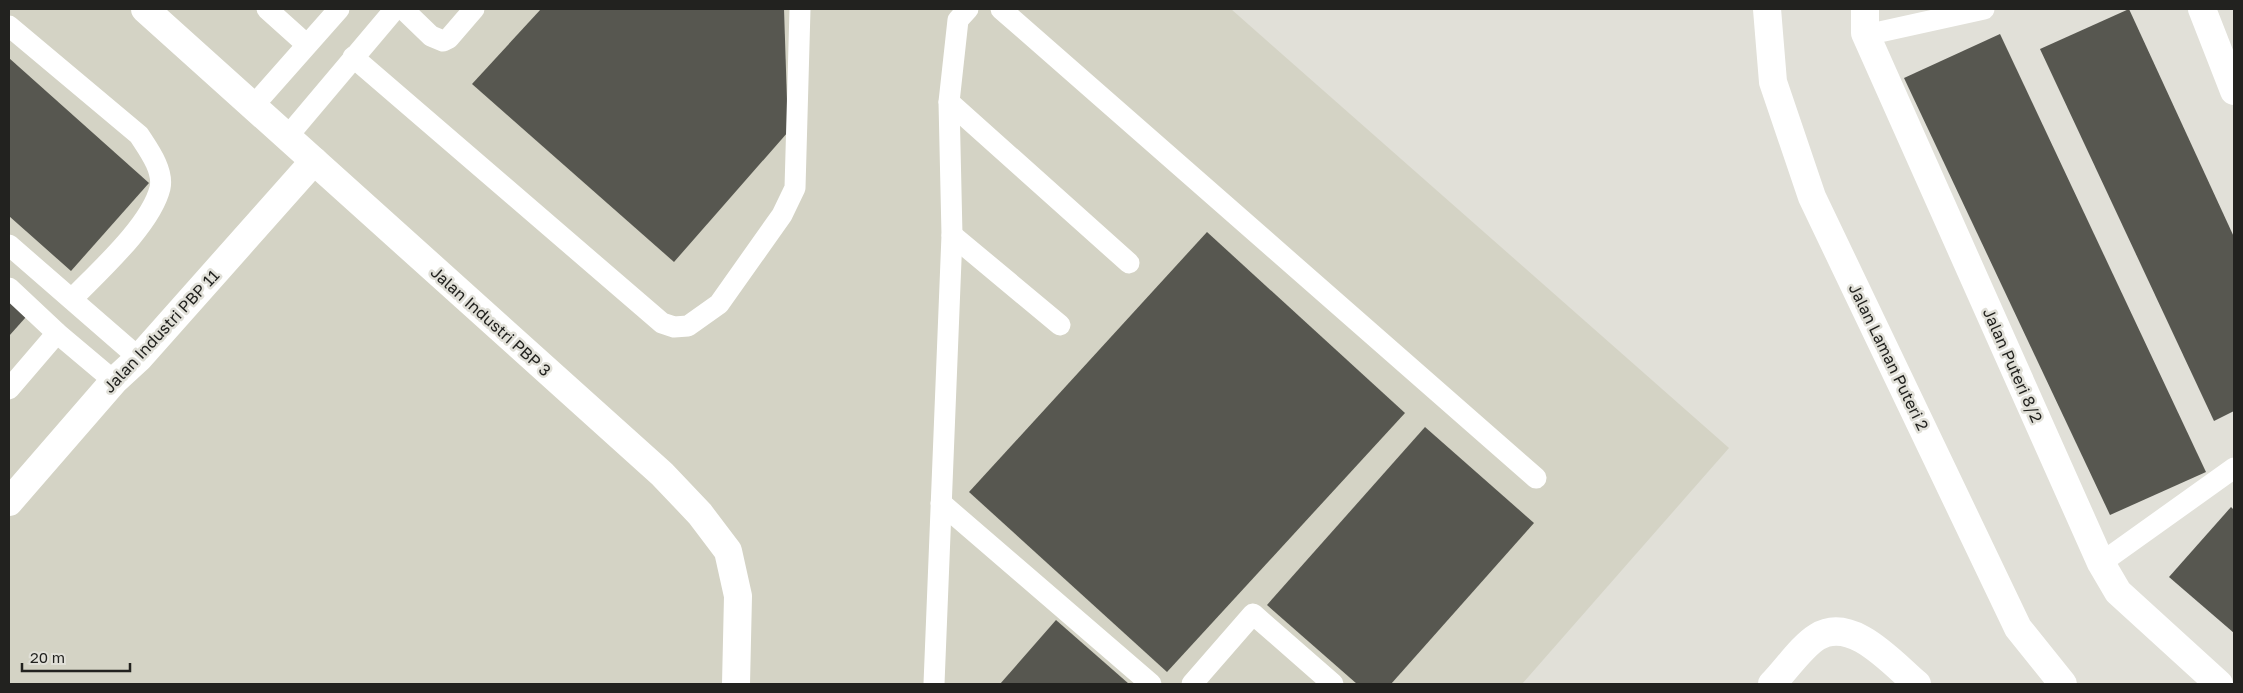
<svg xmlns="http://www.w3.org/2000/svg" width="2243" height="693" viewBox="0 0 2243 693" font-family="'Golos Text',sans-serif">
	<rect width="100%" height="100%" fill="#e1e0d8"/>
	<!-- built -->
	<polygon fill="#d4d3c5" points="9,9 1231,9 1729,448 1522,684 9,684"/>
	<!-- building -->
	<g fill="#575750">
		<polygon points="541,9 784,9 788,132 674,262 472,84"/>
		<polygon points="2129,9 2234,237 2234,411 2214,421 2040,49"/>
		<polygon points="2000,34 2206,472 2110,515 1904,78"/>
		<polygon points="9,58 149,183 71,271 9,216"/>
		<polygon points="1207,232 1405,413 1167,672 969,492"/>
		<polygon points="9,301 26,317 9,336"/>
		<polygon points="1425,427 1534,523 1391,684 1357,684 1267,605"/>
		<polygon points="2231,507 2234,510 2234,633 2169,577"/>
		<polygon points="1056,620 1129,684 1000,684"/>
	</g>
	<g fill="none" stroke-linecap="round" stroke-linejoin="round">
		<!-- service -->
		<g stroke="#fff" stroke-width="21">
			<polyline points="267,9 306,44"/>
			<polyline points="403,9 431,36 443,41 449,38 474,9"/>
			<polyline points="1001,9 1536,478"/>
			<path d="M 9,26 L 139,135 C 148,149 164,170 160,188 C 151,225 98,272 72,299"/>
			<polyline points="1866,35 1984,9"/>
			<polyline points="353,57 662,323 674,327 688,326 719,304 782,215 795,188 800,9"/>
			<polyline points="949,102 1129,263"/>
			<polyline points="254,105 339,9"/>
			<polyline points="287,137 395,9"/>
			<polyline points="952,235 1060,325"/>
			<polyline points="9,245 139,358"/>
			<polyline points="9,288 57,333 114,381"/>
			<polyline points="9,389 57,333"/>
			<polyline points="941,503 1151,684"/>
			<polyline points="2101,563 2234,468"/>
			<polyline points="934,684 952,235 949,102 958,20 968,9"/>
			<polyline points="1192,684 1253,614 1333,684"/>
		</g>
		<!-- minor -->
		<g stroke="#fff" stroke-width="28">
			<polyline points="145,9 662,474 700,514 728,551 738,596 736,684"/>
			<polyline points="1767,9 1773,82 1812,197 2018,628 2063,684"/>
			<polyline points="1865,9 1865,33 2101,563 2118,592 2219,684"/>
			<polyline points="2202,9 2234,91"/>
			<polyline points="9,502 114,381 139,358 314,161"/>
			<path d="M 1772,684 C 1785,671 1802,646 1817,637 C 1852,615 1893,664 1917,684"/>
		</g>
	</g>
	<g text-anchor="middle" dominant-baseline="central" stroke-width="5" stroke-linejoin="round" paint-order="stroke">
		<!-- street labels -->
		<g font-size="16" fill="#22221f" stroke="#e1e0d8">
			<text transform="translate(491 321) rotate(42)">Jalan Industri PBP 3</text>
			<text transform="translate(161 331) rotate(-47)">Jalan Industri PBP 11</text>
			<text transform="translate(1889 357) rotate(64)">Jalan Laman Puteri 2</text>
			<text transform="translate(2013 365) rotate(66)">Jalan Puteri 8/2</text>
		</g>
	</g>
	<!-- border -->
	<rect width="2243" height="693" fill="none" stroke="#22221f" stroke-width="20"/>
	<!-- scale -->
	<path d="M22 663v8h108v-8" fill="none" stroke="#22221f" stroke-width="2.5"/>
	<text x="30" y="663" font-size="15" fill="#22221f" stroke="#e1e0d8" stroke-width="4" paint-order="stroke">20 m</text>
</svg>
